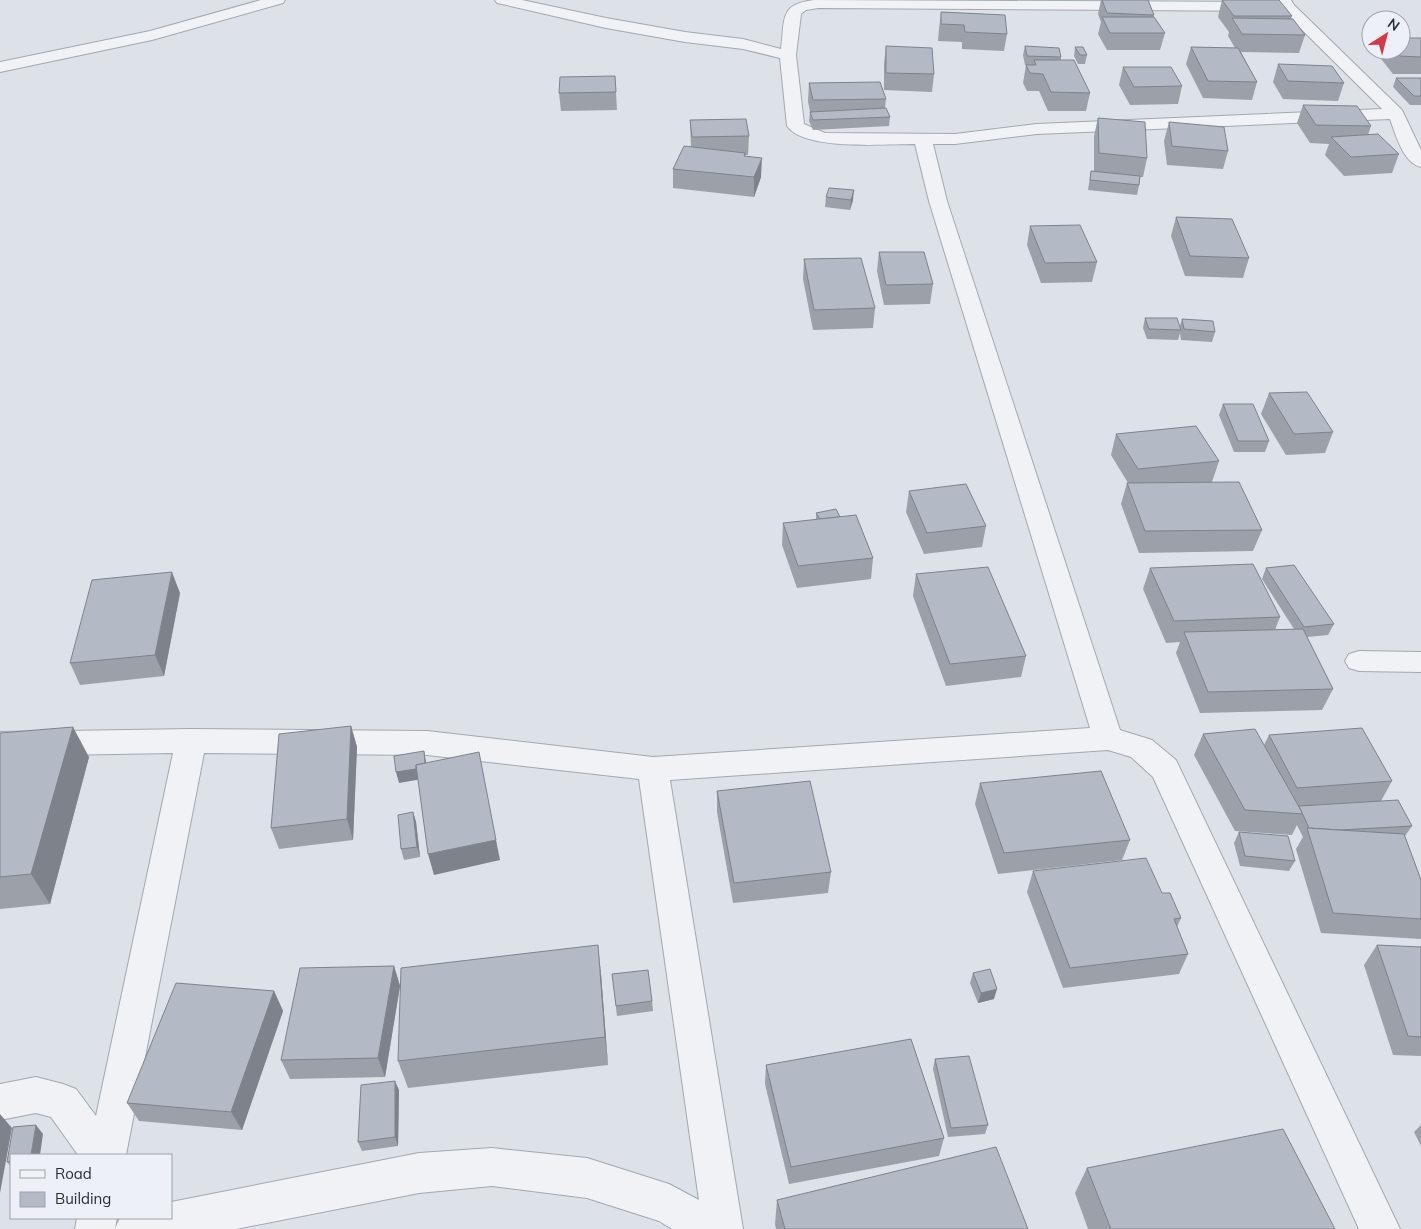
<svg xmlns="http://www.w3.org/2000/svg" width="1421" height="1229" viewBox="0 0 1421 1229" font-family="Mulish,sans-serif">
	<rect width="100%" height="100%" fill="#dde1e8"/>
	<g fill="none" stroke-linecap="round" stroke-linejoin="round">
		<defs>
			<g id="minor">
				<polygon points="261,0 285,0 283,3 152,40 0,72 0,62 150,31"/>
				<path d="M 495,0 L 522,0 L 606,18 L 685,32 L 743,39 L 781,49 C 785,19 779,4 814,0 L 1278,2 L 1277,0 L 1291,0 L 1294,5 L 1402,110 L 1421,150 L 1421,167 C 1403,163 1396,135 1390,119 L 1037,134 L 955,144 L 933,144 L 947,201 L 1120,730 L 1152,740 L 1176,760 L 1400,1229 L 1359,1229 L 1153,777 L 1131,757 L 1108,750 L 670,780 L 743,1229 L 672,1229 L 659,1221 L 587,1198 L 492,1186 L 419,1193 L 236,1229 L 75,1229 L 77,1218 L 117,1218 L 115,1228 L 120,1218 L 171,1218 L 171,1202 L 419,1153 L 492,1148 L 587,1158 L 669,1184 L 699,1200 L 639,779 L 427,755 L 204,753 L 126,1155 L 78,1155 L 51,1117 L 36,1113 L 0,1120 L 0,1084 L 36,1077 L 63,1084 L 76,1089 L 96,1116 L 173,753 L 0,756 L 0,732 L 191,729 L 427,731 L 653,757 L 1090,728 L 929,201 L 915,144 C 886,144 804,151 787,126 L 780,58 L 743,49 L 685,42 L 606,28 L 502,4 L 497,3 ZM 818,8 L 1283,11 L 1382,109 L 1037,124 L 955,134 L 825,133 L 804,124 L 796,55 L 801,14 L 806,10 Z"/>
				<polygon points="1359,651 1421,652 1421,672 1359,671 1349,668 1345,661 1349,654"/>
			</g>
		</defs>
		<!-- minor casing -->
		<use href="#minor" stroke="#a2a8b2" stroke-width="2"/>
		<!-- minor -->
		<use href="#minor" fill="#f0f2f6" fill-rule="evenodd"/>
	</g>
	<!-- wall -->
	<g fill="#9ba0a9">
		<polygon points="1101,0 1148,0 1154,15 1154,17 1165,33 1160,50 1107,50 1098,34 1101,22 1098,14"/>
		<polygon points="1222,0 1292,16 1291,19 1305,35 1299,53 1241,52 1257,82 1252,100 1203,98 1186,64 1191,47 1235,48 1228,36 1229,32 1218,17"/>
		<polygon points="941,12 1007,34 1004,51 962,49 962,42 938,41 939,29"/>
		<polygon points="1421,38 1421,74 1393,74 1378,55 1380,50 1401,50"/>
		<polygon points="886,46 934,74 932,92 884,90 884,64"/>
		<polygon points="1025,46 1061,57 1061,60 1090,93 1086,111 1048,111 1039,91 1027,91 1023,83 1026,65 1033,65 1025,65 1023,55"/>
		<polygon points="1075,47 1087,55 1085,64 1078,64 1074,56"/>
		<polygon points="1278,64 1344,83 1338,101 1283,99 1273,82"/>
		<polygon points="1123,67 1182,86 1178,104 1130,105 1119,85"/>
		<polygon points="615,76 617,110 561,111 559,93"/>
		<polygon points="1396,78 1421,78 1421,105 1410,105 1393,87"/>
		<polygon points="809,83 886,99 885,108 890,117 889,126 813,130 809,121 810,112 808,101"/>
		<polygon points="1303,105 1371,126 1368,135 1399,154 1392,173 1344,176 1325,155 1329,144 1310,143 1297,123"/>
		<polygon points="1098,118 1147,158 1143,177 1140,177 1139,185 1137,195 1088,190 1091,171 1094,171 1094,136"/>
		<polygon points="690,120 749,136 748,155 745,155 745,156 761,177 754,197 673,188 673,169 691,147"/>
		<polygon points="1169,122 1228,151 1223,169 1167,165 1164,141"/>
		<polygon points="826,197 853,200 850,210 825,207"/>
		<polygon points="1176,217 1249,258 1243,278 1185,276 1171,236"/>
		<polygon points="1030,226 1097,262 1092,282 1041,283 1027,245"/>
		<polygon points="879,252 933,284 930,304 884,305 877,271"/>
		<polygon points="804,259 875,308 873,328 813,330 803,279"/>
		<polygon points="1145,318 1180,326 1182,319 1215,332 1212,342 1181,340 1180,333 1178,340 1147,339 1143,328"/>
		<polygon points="1269,393 1333,432 1325,453 1286,455 1261,414"/>
		<polygon points="1223,404 1269,441 1265,452 1234,452 1219,415"/>
		<polygon points="1116,434 1219,461 1212,482 1262,530 1253,551 1139,553 1121,504 1127,483 1128,483 1111,455"/>
		<polygon points="909,491 986,526 982,547 924,554 906,512"/>
		<polygon points="816,513 840,517 873,558 871,579 797,588 782,545 783,523 816,520"/>
		<polygon points="1150,568 1280,617 1275,630 1294,629 1262,579 1266,568 1334,624 1328,635 1307,637 1333,689 1322,710 1200,713 1176,653 1180,642 1166,643 1143,589"/>
		<polygon points="916,574 1026,656 1021,677 946,686 913,596"/>
		<polygon points="180,593 164,676 80,685 70,663"/>
		<polygon points="351,726 357,747 353,840 279,849 271,828"/>
		<polygon points="0,733 89,757 50,904 0,909"/>
		<polygon points="1203,734 1264,745 1269,735 1392,781 1381,801 1412,826 1405,836 1421,880 1421,939 1321,933 1296,849 1303,837 1297,825 1292,835 1235,831 1194,755"/>
		<polygon points="980,783 1130,840 1122,860 998,874 975,804"/>
		<polygon points="717,791 831,872 828,893 733,903 717,812"/>
		<polygon points="413,812 416,822 420,857 404,860 401,849"/>
		<polygon points="1239,832 1295,861 1289,871 1240,866 1234,843"/>
		<polygon points="1033,871 1162,893 1181,918 1177,927 1188,954 1179,974 1063,988 1027,892"/>
		<polygon points="1377,945 1421,947 1421,1056 1393,1055 1364,965"/>
		<polygon points="394,966 400,986 385,1077 290,1079 281,1060"/>
		<polygon points="973,973 994,999 978,1003 970,983"/>
		<polygon points="601,974 608,1065 408,1088 398,1061"/>
		<polygon points="612,974 652,1001 653,1011 617,1016"/>
		<polygon points="274,991 283,1011 242,1130 139,1121 127,1103"/>
		<polygon points="935,1059 988,1125 985,1134 948,1137 933,1069"/>
		<polygon points="766,1065 944,1138 939,1156 789,1184 765,1084"/>
		<polygon points="399,1090 398,1146 362,1151 358,1142"/>
		<polygon points="1421,1125 1421,1146 1414,1132"/>
		<polygon points="11,1161 11,1167 7,1162"/>
		<polygon points="1087,1168 1335,1229 1088,1229 1075,1193"/>
		<polygon points="777,1200 1028,1229 776,1229 775,1224"/>
	</g>
	<!-- shaded-wall -->
	<g fill="#7e828a">
		<polygon points="762,158 761,177 754,197 754,177"/>
		<polygon points="854,190 853,200 850,210 851,200"/>
		<polygon points="172,572 180,593 164,676 155,655"/>
		<polygon points="351,726 357,747 353,840 347,819"/>
		<polygon points="73,727 89,757 50,904 31,874"/>
		<polygon points="424,751 426,762 428,778 399,783 396,772"/>
		<polygon points="413,812 416,822 420,857 417,847"/>
		<polygon points="496,840 500,860 434,875 428,854"/>
		<polygon points="598,945 601,974 608,1065 605,1037"/>
		<polygon points="394,966 400,986 385,1077 378,1058"/>
		<polygon points="997,989 994,999 978,1003 981,993"/>
		<polygon points="274,991 283,1011 242,1130 231,1112"/>
		<polygon points="395,1081 399,1090 398,1146 395,1137"/>
		<polygon points="0,1114 12,1128 0,1193"/>
		<polygon points="36,1125 43,1134 40,1155 31,1155"/>
	</g>
	<!-- building -->
	<g fill="#b4bac5" stroke="#7e828a">
		<polygon points="1102,0 1148,0 1154,15 1107,13"/>
		<polygon points="1222,0 1279,0 1292,16 1234,16"/>
		<polygon points="941,12 1005,15 1007,34 965,32 964,25 941,24"/>
		<polygon points="1102,17 1154,17 1165,33 1110,33"/>
		<polygon points="1232,18 1293,19 1305,35 1242,34"/>
		<polygon points="1401,38 1421,38 1421,57 1400,56 1395,50 1401,50"/>
		<polygon points="886,46 932,48 934,74 886,73"/>
		<polygon points="1025,46 1059,48 1061,57 1027,56"/>
		<polygon points="1075,47 1083,47 1087,55 1080,55"/>
		<polygon points="1191,47 1238,48 1257,82 1208,81"/>
		<polygon points="1034,60 1074,60 1090,93 1051,92 1043,74 1030,73 1026,65 1036,65"/>
		<polygon points="1278,64 1332,66 1344,83 1288,81"/>
		<polygon points="1123,67 1171,67 1182,86 1134,87"/>
		<polygon points="615,76 616,92 559,93 560,77"/>
		<polygon points="1396,78 1421,78 1421,96 1414,96"/>
		<polygon points="880,82 886,99 813,100 809,83"/>
		<polygon points="1303,105 1357,106 1371,126 1316,125"/>
		<polygon points="886,108 890,117 813,120 810,112"/>
		<polygon points="1098,118 1145,122 1147,158 1099,153"/>
		<polygon points="746,119 749,136 692,137 690,120"/>
		<polygon points="1169,122 1224,127 1228,151 1172,146"/>
		<polygon points="1378,134 1399,154 1351,157 1331,137"/>
		<polygon points="684,146 745,153 744,156 762,158 754,177 673,169"/>
		<polygon points="1091,171 1140,176 1139,185 1090,180"/>
		<polygon points="829,188 854,190 851,200 826,197"/>
		<polygon points="1176,217 1232,219 1249,258 1190,256"/>
		<polygon points="1080,225 1097,262 1045,263 1030,226"/>
		<polygon points="879,252 924,252 933,284 886,285"/>
		<polygon points="861,258 875,308 814,310 804,259"/>
		<polygon points="1145,318 1177,318 1181,330 1149,329"/>
		<polygon points="1182,319 1213,321 1215,332 1184,329"/>
		<polygon points="1307,392 1333,432 1294,434 1269,393"/>
		<polygon points="1223,404 1253,404 1269,441 1238,441"/>
		<polygon points="1196,426 1219,461 1138,469 1116,434"/>
		<polygon points="1239,482 1262,530 1145,531 1127,483"/>
		<polygon points="966,484 986,526 927,533 909,491"/>
		<polygon points="836,509 840,517 820,519 816,513"/>
		<polygon points="856,515 873,558 798,566 783,523"/>
		<polygon points="1253,564 1280,617 1174,621 1150,568"/>
		<polygon points="1294,565 1334,624 1304,627 1266,568"/>
		<polygon points="988,567 1026,656 950,664 916,574"/>
		<polygon points="172,572 155,655 70,663 92,580"/>
		<polygon points="1303,629 1333,689 1208,692 1184,632"/>
		<polygon points="351,726 347,819 271,828 279,734"/>
		<polygon points="73,727 31,874 0,877 0,733"/>
		<polygon points="1362,728 1392,781 1297,788 1269,735"/>
		<polygon points="1255,729 1303,814 1245,810 1203,734"/>
		<polygon points="424,751 425,763 416,765 416,769 396,772 394,756"/>
		<polygon points="479,752 496,840 428,854 416,765"/>
		<polygon points="1101,771 1130,840 1004,853 980,783"/>
		<polygon points="810,781 831,872 734,883 717,791"/>
		<polygon points="1398,800 1412,826 1340,830 1309,828 1299,806"/>
		<polygon points="413,812 417,847 401,849 398,815"/>
		<polygon points="1307,828 1404,834 1421,880 1421,919 1333,913"/>
		<polygon points="1239,832 1288,836 1295,861 1245,856"/>
		<polygon points="1146,858 1162,893 1170,893 1181,918 1174,919 1188,954 1070,968 1033,871"/>
		<polygon points="598,945 605,1037 398,1061 401,968"/>
		<polygon points="1377,945 1421,947 1421,1037 1408,1036"/>
		<polygon points="394,966 378,1058 281,1060 300,968"/>
		<polygon points="990,969 997,989 981,993 973,973"/>
		<polygon points="648,970 652,1001 616,1006 612,974"/>
		<polygon points="176,983 274,991 231,1112 127,1103"/>
		<polygon points="911,1039 944,1138 791,1167 766,1065"/>
		<polygon points="969,1056 988,1125 951,1128 935,1059"/>
		<polygon points="395,1081 395,1137 358,1142 361,1085"/>
		<polygon points="36,1125 31,1155 11,1155 11,1161 7,1162 13,1127"/>
		<polygon points="1283,1129 1335,1229 1111,1229 1087,1168"/>
		<polygon points="996,1147 1028,1229 785,1229 777,1200"/>
	</g>
	<!-- legend -->
	<rect x="10" y="1154" width="162" height="65" fill="#edf0f6" stroke="#9da2ad"/>
	<rect x="20" y="1170" width="25" height="8" fill="#f0f2f6" stroke="#9da2ad"/>
	<text x="55" y="1179" font-size="15" fill="#262e40">Road</text>
	<rect x="20" y="1192" width="25" height="15" fill="#b4bac5" stroke="#9da2ad"/>
	<text x="55" y="1204" font-size="15" fill="#262e40">Building</text>
	<!-- north arrow -->
	<g transform="translate(1386 35) rotate(36)"><circle r="24" fill="#edf0f6" stroke="#9da2ad"/>
	<path d="M0-4L9 19L0 12L-9 19Z" fill="#d63947"/>
	<text y="-8" font-size="14" font-weight="bold" text-anchor="middle" fill="#262e40">N</text>
	</g>
</svg>
